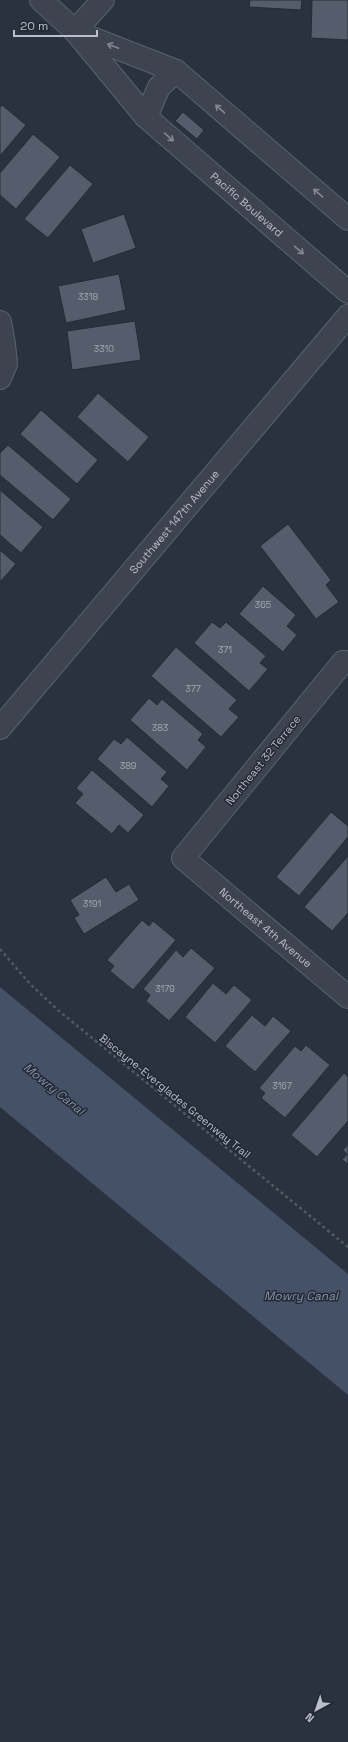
<svg xmlns="http://www.w3.org/2000/svg" width="348" height="1742" viewBox="0 0 348 1742" font-family="'Space Grotesk',sans-serif">
	<rect width="100%" height="100%" fill="#2a323f"/>
	<!-- water -->
	<polygon fill="#445167" points="0,987 348,1274 348,1395 0,1107"/>
	<!-- building -->
	<g fill="#555d6c" stroke="#242b36">
		<polygon points="250,0 302,0 301,10 249,7"/>
		<polygon points="312,0 348,0 348,40 311,38"/>
		<polygon points="2,105 26,125 0,156 0,107"/>
		<polygon points="183,112 204,130 197,139 175,121"/>
		<polygon points="33,134 60,157 16,209 0,195 0,173"/>
		<polygon points="70,165 93,184 48,238 24,219"/>
		<polygon points="124,214 136,248 93,263 81,229"/>
		<polygon points="119,274 126,310 66,323 58,286"/>
		<polygon points="135,321 141,360 72,370 67,331"/>
		<polygon points="98,393 149,437 128,462 77,417"/>
		<polygon points="41,410 98,460 77,484 20,434"/>
		<polygon points="8,445 71,499 53,520 0,475 0,453"/>
		<polygon points="0,490 43,527 21,553 0,535"/>
		<polygon points="288,524 331,580 326,585 339,602 316,619 260,546"/>
		<polygon points="0,550 16,564 0,582"/>
		<polygon points="263,586 296,615 287,626 297,635 283,652 239,614"/>
		<polygon points="212,622 220,628 226,622 266,656 260,663 268,669 249,691 194,643"/>
		<polygon points="176,647 237,700 229,709 239,717 221,737 151,676"/>
		<polygon points="149,698 157,705 162,699 203,734 198,740 206,747 187,770 130,720"/>
		<polygon points="127,737 167,772 161,779 169,786 152,807 97,759 114,739 121,744"/>
		<polygon points="92,770 144,815 128,833 119,825 112,834 75,803 83,794 76,788"/>
		<polygon points="331,812 348,826 348,837 299,896 276,877"/>
		<polygon points="348,856 348,913 332,931 304,907"/>
		<polygon points="106,877 116,892 129,884 139,900 84,934 74,918 79,915 70,900"/>
		<polygon points="142,920 149,926 153,921 176,940 133,990 110,971 114,966 107,960"/>
		<polygon points="191,948 215,968 169,1021 146,1001 150,995 143,989 176,950 183,957"/>
		<polygon points="213,983 226,994 234,985 252,1000 215,1043 185,1017"/>
		<polygon points="252,1015 265,1026 273,1016 291,1031 255,1072 225,1046"/>
		<polygon points="306,1045 330,1065 285,1118 261,1098 265,1093 259,1088 295,1046 301,1051"/>
		<polygon points="344,1073 348,1077 348,1121 317,1157 291,1135"/>
		<polygon points="348,1144 348,1164 342,1160 347,1154 343,1150"/>
	</g>
	<g fill="none" stroke-linecap="round" stroke-linejoin="round">
		<defs>
			<g id="minor">
				<path id="s1" d="M 41,0 L 75,31 L 146,117 L 348,292"/>
				<polyline points="75,31 103,0"/>
				<polyline points="76,32 176,71 348,219"/>
				<polyline points="146,117 159,87 176,71"/>
				<polyline points="0,322 4,344 6,364 0,378"/>
				<path id="s2" d="M 348,662 L 343,662 L 183,858 L 348,997"/>
				<path id="s3" d="M 0,728 L 348,316"/>
			</g>
		</defs>
		<!-- minor casing -->
		<use href="#minor" stroke="#5b626c" stroke-width="24"/>
		<!-- path -->
		<polyline stroke="#4c5c5f" stroke-width="2.5" stroke-dasharray="3 3" stroke-linecap="butt" points="0,949 31,985 59,1011 348,1247"/>
		<!-- minor -->
		<use href="#minor" stroke="#3d444f" stroke-width="22"/>
	</g>
	<!-- one-way arrows -->
	<defs><path id="oneway-shaft" d="M-6 0H5M1.5-3L5.5 0L1.5 3" fill="none" stroke-width="1.6" stroke-linecap="round" stroke-linejoin="round"/></defs>
	<g stroke="#828892">
		<use href="#oneway-shaft" transform="translate(113 46) rotate(-159)"/>
		<use href="#oneway-shaft" transform="translate(220 109) rotate(-139)"/>
		<use href="#oneway-shaft" transform="translate(169 137) rotate(41)"/>
		<use href="#oneway-shaft" transform="translate(318 193) rotate(-139)"/>
		<use href="#oneway-shaft" transform="translate(299 250) rotate(41)"/>
	</g>
	<g text-anchor="middle" dominant-baseline="central" stroke-width="3" stroke-linejoin="round" paint-order="stroke">
		<!-- number labels -->
		<g font-size="9" fill="#a1a6b2">
			<text x="88" y="297">3318</text>
			<text x="104" y="349">3310</text>
			<text x="263" y="605">365</text>
			<text x="225" y="650">371</text>
			<text x="193" y="689">377</text>
			<text x="160" y="728">383</text>
			<text x="128" y="766">389</text>
			<text x="92" y="904">3191</text>
			<text x="165" y="989">3179</text>
			<text x="282" y="1086">3167</text>
		</g>
		<!-- street labels -->
		<g font-size="11" fill="#babfc9" stroke="#222934">
			<text stroke="none"><textPath href="#s1" startOffset="291">Pacific Boulevard</textPath></text>
			<text stroke="none"><textPath href="#s3" startOffset="270">Southwest 147th Avenue</textPath></text>
			<text transform="translate(263 760) rotate(-51)">Northeast 32 Terrace</text>
			<text stroke="none"><textPath href="#s2" startOffset="366">Northeast 4th Avenue</textPath></text>
			<text transform="translate(175 1096) rotate(39)">Biscayne-Everglades Greenway Trail</text>
		</g>
		<!-- water labels -->
		<g font-size="12" font-style="italic" fill="#8695ac" stroke="#222934">
			<text transform="translate(54 1089) rotate(39)">Mowry Canal</text>
			<text x="301" y="1296">Mowry Canal</text>
		</g>
	</g>
	<!-- north arrow -->
	<g transform="translate(316 1710) rotate(220)" stroke="#222934" stroke-width="3" paint-order="stroke">
	<path d="M0-3L7 15L0 10L-7 15Z" fill="#babfc9"/>
	<text y="-6" font-size="11" font-weight="bold" text-anchor="middle" fill="#babfc9">N</text>
	</g>
	<!-- scale -->
	<path d="M14 30v6h83v-6" fill="none" stroke="#babfc9" stroke-width="2"/>
	<text x="20" y="30" font-size="12" fill="#babfc9" stroke="#222934" stroke-width="3" paint-order="stroke">20 m</text>
</svg>
